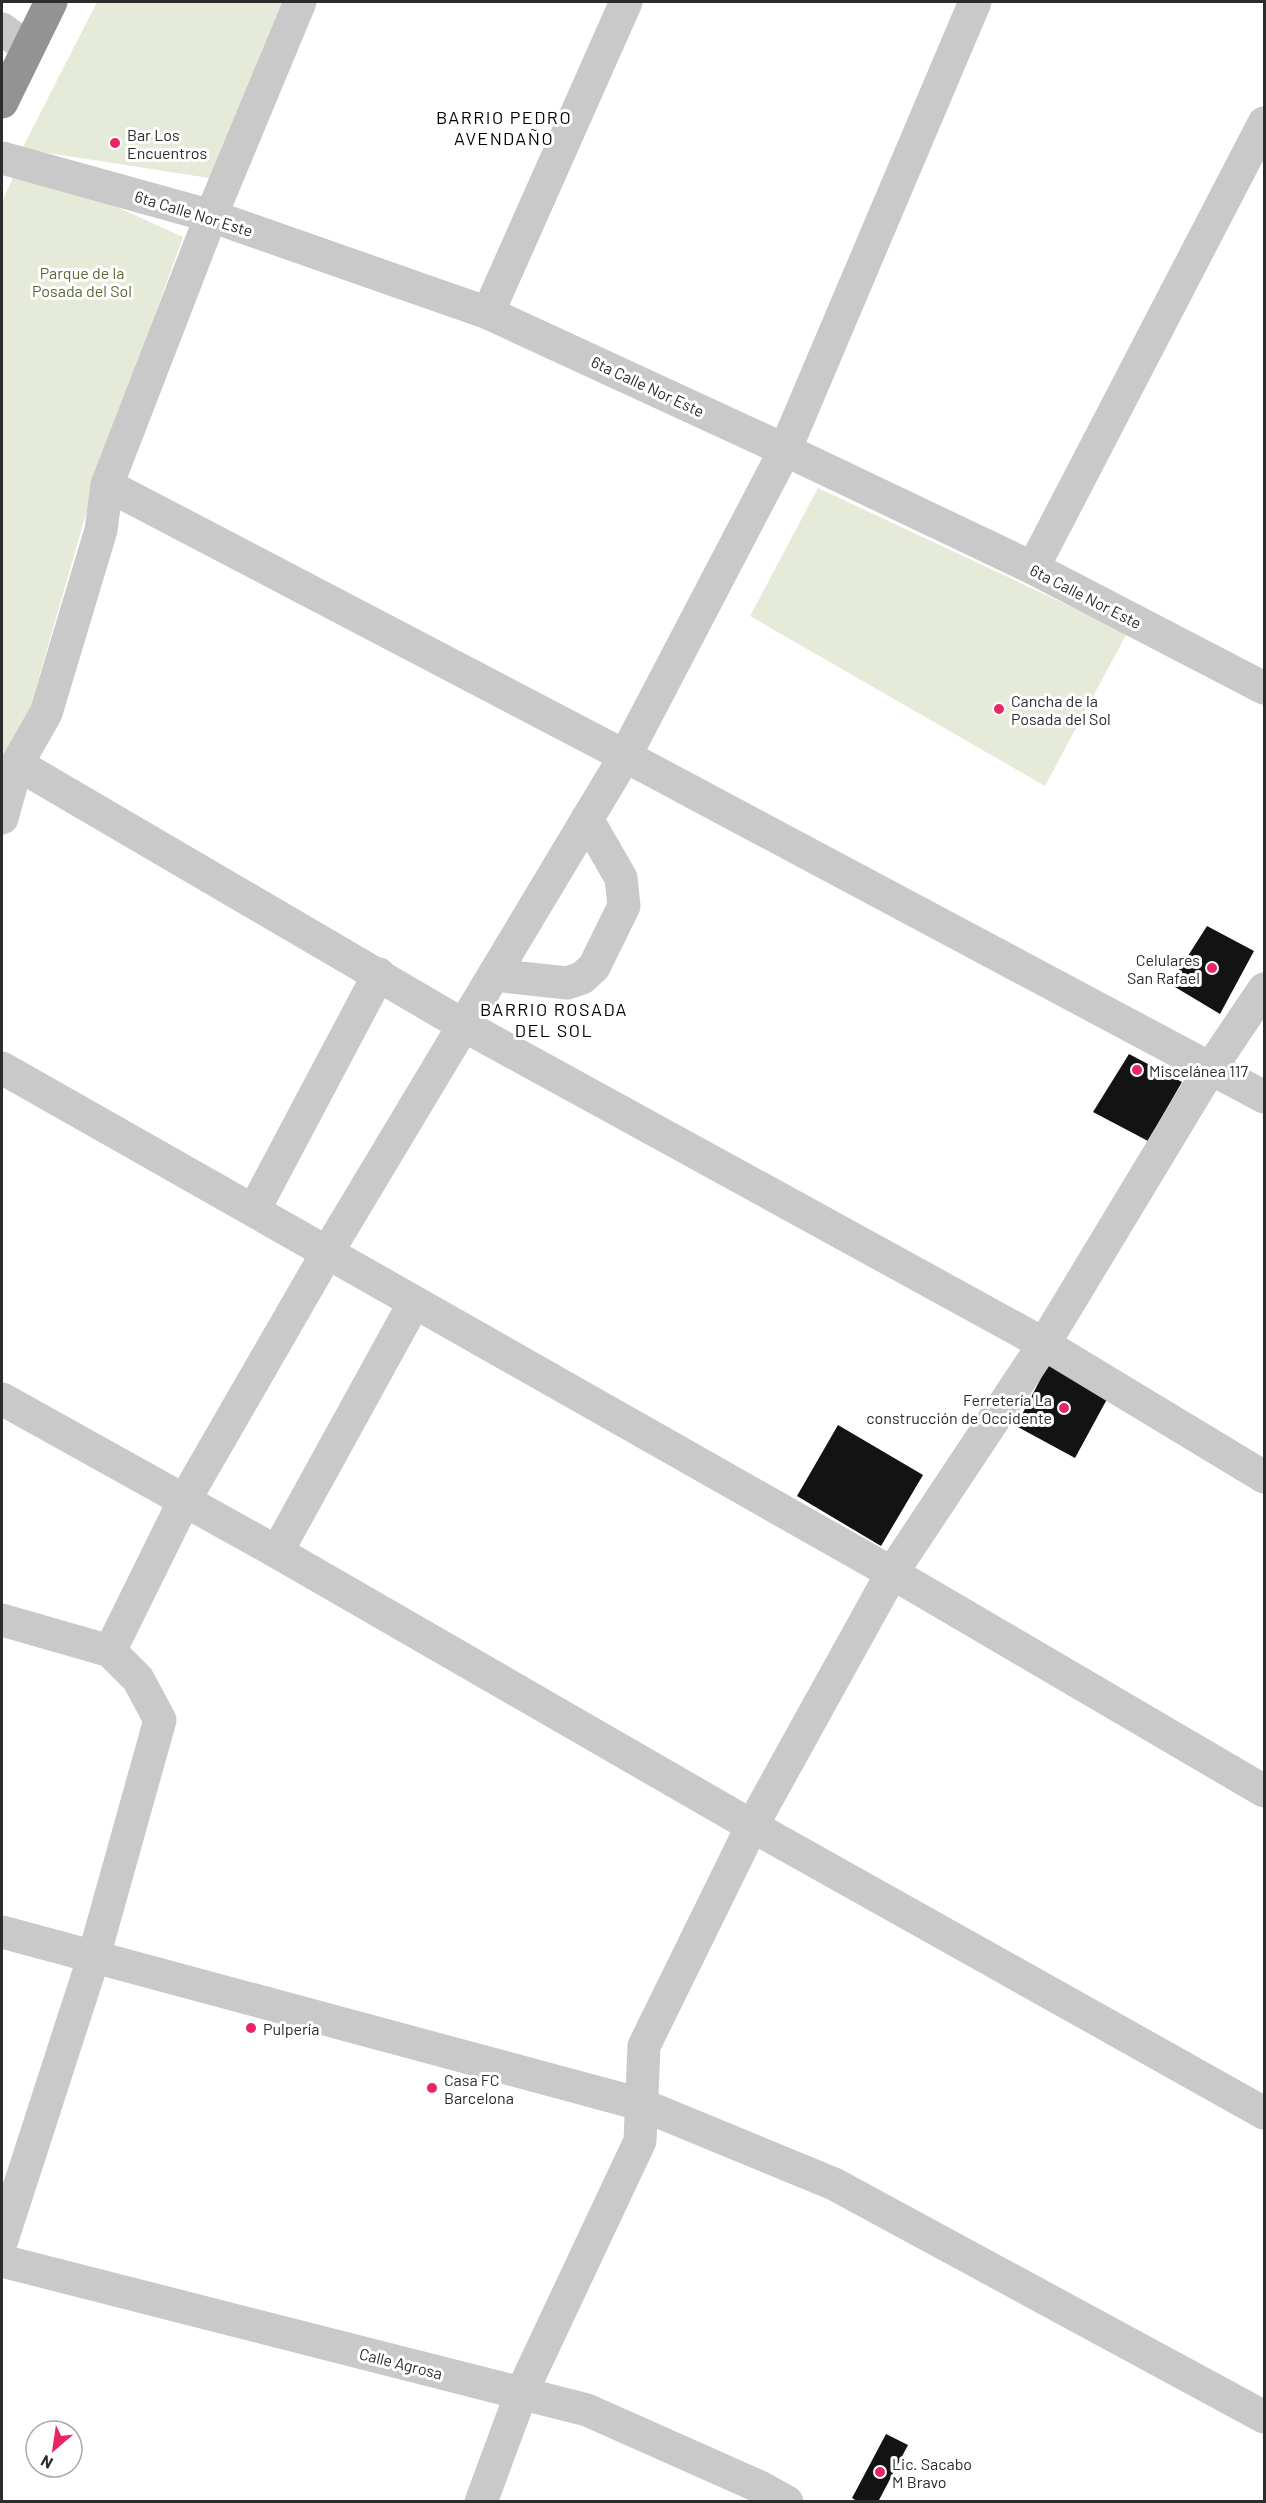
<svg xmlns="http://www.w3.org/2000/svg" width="1266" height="2503" viewBox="0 0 1266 2503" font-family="Barlow,sans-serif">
	<rect width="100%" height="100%" fill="#fff"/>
	<!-- green -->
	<g fill="#e6ead8">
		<polygon points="97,2 282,2 209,178 22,149"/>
		<polygon points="20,163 183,237 98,472 15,761 2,754 2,201"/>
		<polygon points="818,488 1127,633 1045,786 750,616"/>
	</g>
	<!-- building -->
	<g fill="#131313">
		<polygon points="1207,926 1254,951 1220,1014 1170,984"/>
		<polygon points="1129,1054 1182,1082 1148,1141 1093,1112"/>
		<polygon points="1051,1359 1112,1390 1075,1458 1016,1426"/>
		<polygon points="838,1425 923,1475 881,1546 797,1496"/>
		<polygon points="886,2434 908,2445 878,2502 859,2502 852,2498"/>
	</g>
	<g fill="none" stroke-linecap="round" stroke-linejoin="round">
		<!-- minor -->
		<g stroke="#c9c9c9" stroke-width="33">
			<polyline points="2,29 28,48"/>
			<polyline points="2,158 211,216 488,313 785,450 1033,568 1264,688"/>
			<polyline points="488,313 626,2"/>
			<polyline points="107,485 625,756 1264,1097"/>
			<polyline points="1033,568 1264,123"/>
			<polyline points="17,764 463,1025 1044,1344 1264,1477"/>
			<polyline points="2,818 17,764 46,713 101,530 107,485 211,216 300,2"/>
			<polyline points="494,975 567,983 582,978 594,967 624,906 621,878 587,819"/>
			<polyline points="2,1068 892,1573 1264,1791"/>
			<polyline points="254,1210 379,974"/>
			<polyline points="2,1399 277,1552 752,1826 1264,2113"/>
			<polyline points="277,1552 414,1303"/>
			<polyline points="2,1620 110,1651 138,1679 160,1720 94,1956 2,2240"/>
			<polyline points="110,1651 184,1501 327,1253 625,756 785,450 975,2"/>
			<polyline points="2,1932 640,2104 834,2184 1264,2417"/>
			<polyline points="2,2261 587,2410 760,2487 787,2502"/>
			<polyline points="481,2502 521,2394 640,2141 644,2046 752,1826 892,1573 1044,1344 1210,1069 1264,989"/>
		</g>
		<!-- highway -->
		<polyline stroke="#939393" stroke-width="33" points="2,102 51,2"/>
	</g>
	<!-- markers -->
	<g fill="#ea2662" stroke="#fff" stroke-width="2">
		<circle cx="115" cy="143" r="6"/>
		<circle cx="999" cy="709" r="6"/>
		<circle cx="1212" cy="968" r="6"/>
		<circle cx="1137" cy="1070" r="6"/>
		<circle cx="1064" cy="1408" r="6"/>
		<circle cx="251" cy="2028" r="6"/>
		<circle cx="432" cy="2088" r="6"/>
		<circle cx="880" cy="2472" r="6"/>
	</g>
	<g text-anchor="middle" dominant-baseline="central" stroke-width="6" stroke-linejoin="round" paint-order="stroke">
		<!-- poi labels -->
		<g font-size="16" fill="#2c2c2c" stroke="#fff" text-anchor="start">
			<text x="127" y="134">Bar Los<tspan x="127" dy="18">Encuentros</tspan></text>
			<text x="1011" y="700">Cancha de la<tspan x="1011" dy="18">Posada del Sol</tspan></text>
			<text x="1200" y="959" text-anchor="end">Celulares<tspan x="1200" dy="18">San Rafael</tspan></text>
			<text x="1149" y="1070">Miscelánea 117</text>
			<text x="1052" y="1399" text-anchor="end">Ferretería La<tspan x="1052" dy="18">construcción de Occidente</tspan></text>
			<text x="263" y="2028">Pulpería</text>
			<text x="444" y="2079">Casa FC<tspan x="444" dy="18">Barcelona</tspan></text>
			<text x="892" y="2463">Lic. Sacabo<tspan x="892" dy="18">M Bravo</tspan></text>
		</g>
		<!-- street labels -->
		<g font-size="16" fill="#2c2c2c" stroke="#fff">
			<text transform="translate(194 213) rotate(17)">6ta Calle Nor Este</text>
			<text transform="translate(648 386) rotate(25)">6ta Calle Nor Este</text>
			<text transform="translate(1086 596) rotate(27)">6ta Calle Nor Este</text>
			<text transform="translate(401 2363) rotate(14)">Calle Agrosa</text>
		</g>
		<!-- park labels -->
		<g font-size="16" fill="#5a6838" stroke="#fff">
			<text x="82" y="272">Parque de la<tspan x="82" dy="18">Posada del Sol</tspan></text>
		</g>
		<!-- neighbourhood labels -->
		<g font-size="18" letter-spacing="1.5" fill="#000" stroke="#fff">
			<text x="504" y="117">BARRIO PEDRO<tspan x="504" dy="21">AVENDAÑO</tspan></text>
			<text x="554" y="1009">BARRIO ROSADA<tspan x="554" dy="21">DEL SOL</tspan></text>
		</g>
	</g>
	<!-- border -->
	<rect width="1266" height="2503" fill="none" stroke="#2c2c2c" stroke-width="6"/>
	<!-- north arrow -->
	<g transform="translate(54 2449) rotate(209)"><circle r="28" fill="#ffffff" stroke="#ababab" stroke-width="1.5"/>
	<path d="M0-4.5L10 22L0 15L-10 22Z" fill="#ea2662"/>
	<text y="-9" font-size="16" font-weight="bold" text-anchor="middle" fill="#2c2c2c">N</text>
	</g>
</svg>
